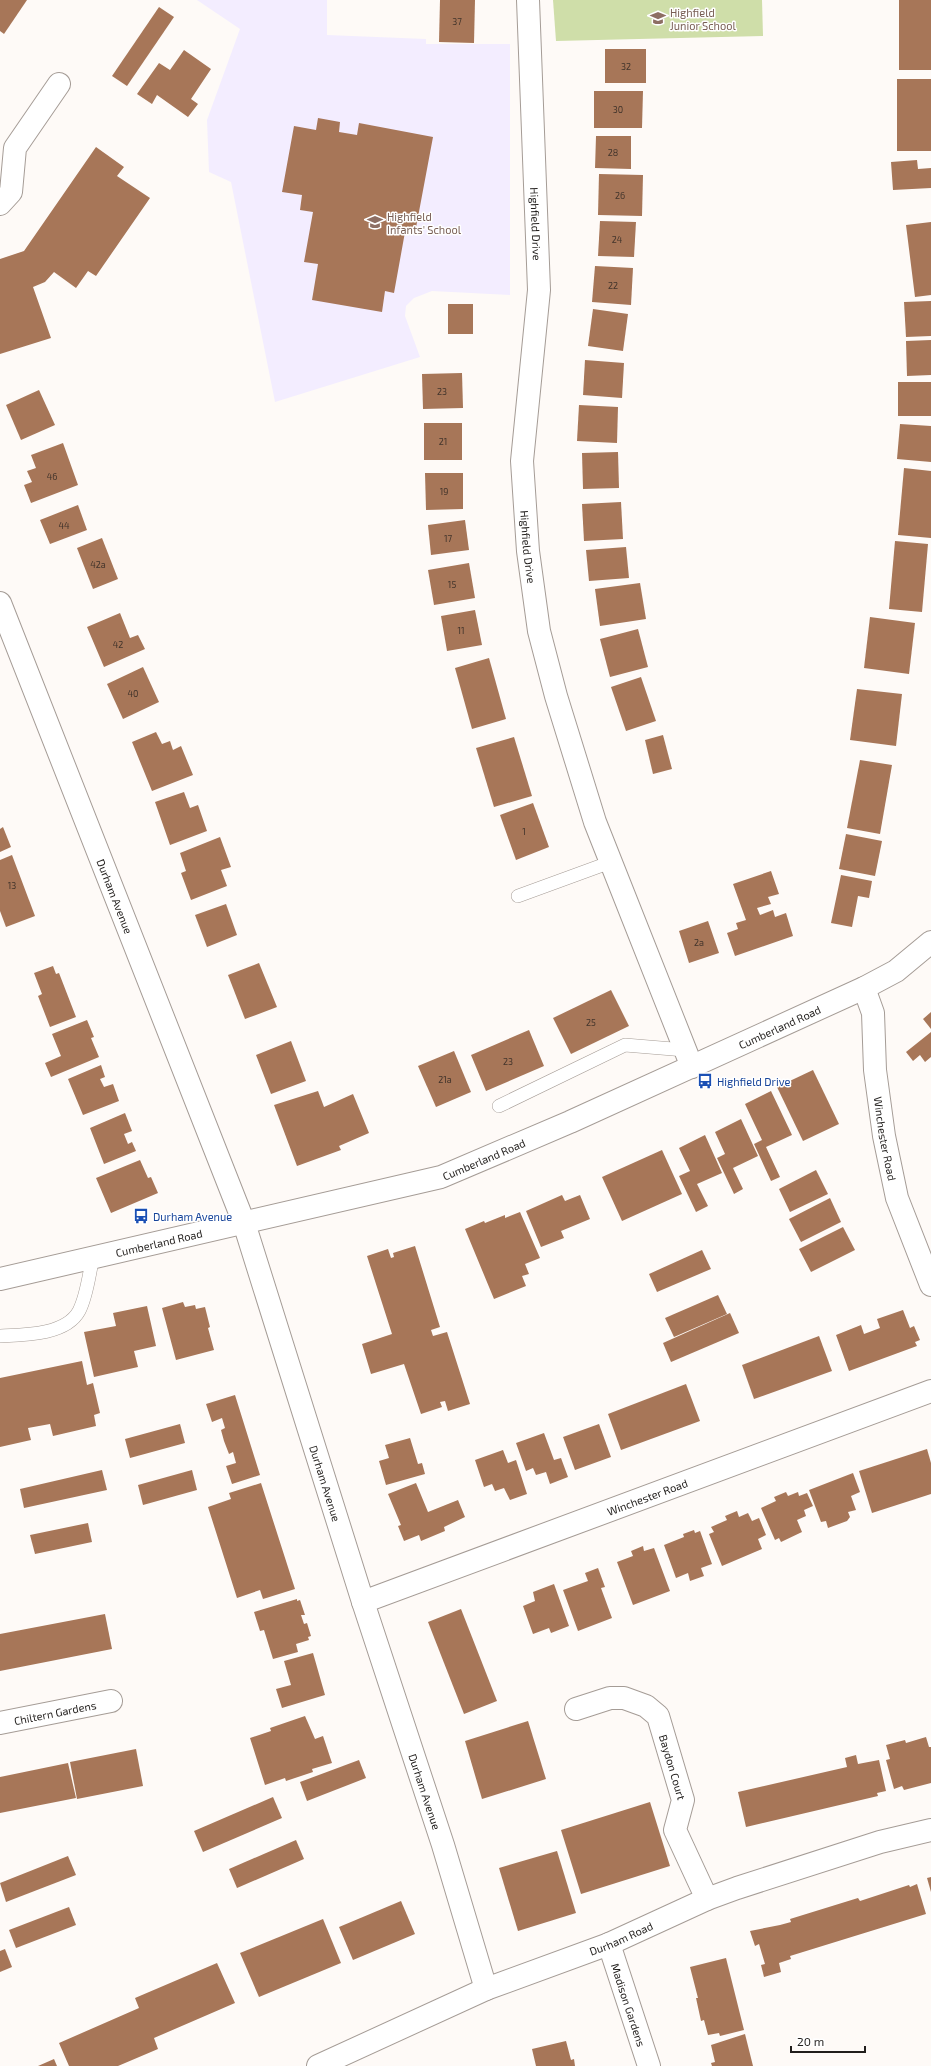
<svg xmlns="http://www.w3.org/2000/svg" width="931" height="2066" viewBox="0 0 931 2066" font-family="'Exo 2',sans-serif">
	<rect width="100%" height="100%" fill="#fefaf7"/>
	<!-- education -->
	<polygon fill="#f3edff" points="197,0 327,0 327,35 426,39 426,44 510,44 510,295 432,291 414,298 406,306 405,316 420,357 275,402 231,182 209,172 207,120 240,29"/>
	<!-- green -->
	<polygon fill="#cfdea9" points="553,0 762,0 763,36 556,41"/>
	<!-- building -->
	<g fill="#a77658">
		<polygon points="0,0 27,0 4,34 0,31"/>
		<polygon points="440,0 475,0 474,43 439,42"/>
		<rect x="899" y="0" width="32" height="70"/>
		<polygon points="159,7 174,17 127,86 112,76"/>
		<rect x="605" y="49" width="41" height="34"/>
		<polygon points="184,50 211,69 191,99 198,104 188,117 157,95 152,104 137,94 159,63 170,70"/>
		<rect x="897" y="79" width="34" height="72"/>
		<polygon points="594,91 643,91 642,128 594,128"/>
		<polygon points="318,118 340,122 339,132 357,135 359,123 433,137 415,233 405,232 394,293 385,291 382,312 312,300 318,264 304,262 313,212 300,210 302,195 282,192 294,126 316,130"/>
		<polygon points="596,136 631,136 631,169 595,168"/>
		<polygon points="96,147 124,167 117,176 150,198 96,276 88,271 76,288 54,272 45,282 33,287 51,338 0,354 0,259 24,251"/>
		<polygon points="917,160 918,169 931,168 931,188 893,190 891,162"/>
		<polygon points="599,174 643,175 642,216 598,215"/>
		<polygon points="600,221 636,222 634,257 598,256"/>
		<polygon points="931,222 931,295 915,297 906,225"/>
		<polygon points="595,266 633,268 631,305 592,302"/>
		<polygon points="931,301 931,336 906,337 904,302"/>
		<rect x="448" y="304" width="25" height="30"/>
		<polygon points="593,309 628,314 623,351 588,346"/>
		<polygon points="931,340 931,375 907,376 906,341"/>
		<polygon points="585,360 624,363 622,398 583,395"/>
		<polygon points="462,373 463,408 423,409 422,374"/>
		<rect x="898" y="382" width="33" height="34"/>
		<polygon points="39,390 55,425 21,440 6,405"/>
		<polygon points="579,405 618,407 617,443 577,441"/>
		<rect x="424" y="423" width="38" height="37"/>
		<polygon points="900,424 931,426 931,462 897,459"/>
		<polygon points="63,443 78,485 31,503 24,485 32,482 27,471 36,468 31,455"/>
		<polygon points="618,452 619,488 583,489 582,453"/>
		<polygon points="904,468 931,471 931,538 898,535"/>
		<polygon points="425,473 463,473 463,509 426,510"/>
		<polygon points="621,502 623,539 584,541 582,504"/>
		<polygon points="78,505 87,530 50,544 40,520"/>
		<polygon points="465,520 469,550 431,555 428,525"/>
		<polygon points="102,538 118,579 93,589 77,548"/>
		<polygon points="895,541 928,544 922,612 889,609"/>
		<polygon points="626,547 629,578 589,581 586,550"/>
		<polygon points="469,563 475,598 434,605 428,570"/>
		<polygon points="640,583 646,619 600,626 595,589"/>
		<polygon points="475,610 482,645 447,651 441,616"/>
		<polygon points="120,613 130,638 138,635 145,649 104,667 87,627"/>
		<polygon points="870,617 915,623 909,674 864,668"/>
		<polygon points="638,629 648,667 610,677 600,639"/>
		<polygon points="489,658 506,719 472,729 455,668"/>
		<polygon points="143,667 159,702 123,719 107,684"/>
		<polygon points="641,677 656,721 626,731 611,687"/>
		<polygon points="857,689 902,694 896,746 850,740"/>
		<polygon points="156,732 162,744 170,741 173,750 181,746 193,775 152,791 132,742"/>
		<polygon points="663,735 672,769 653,774 645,740"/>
		<polygon points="514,737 532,796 494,807 476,748"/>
		<polygon points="860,760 892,765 880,834 847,828"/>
		<polygon points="184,792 190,808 198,805 207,831 170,845 155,802"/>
		<polygon points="533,803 549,847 516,860 500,815"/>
		<polygon points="3,827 11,847 0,852 0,829"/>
		<polygon points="846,834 882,841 875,876 839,869"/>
		<polygon points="220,837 231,867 221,870 227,886 191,900 181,873 186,871 180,853"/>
		<polygon points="12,855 35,916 6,927 0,911 0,860"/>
		<polygon points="771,871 779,894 768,897 771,904 757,908 760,915 773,910 775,917 786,913 793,936 735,956 727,933 738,929 736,923 746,920 733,884"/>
		<polygon points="841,875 872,881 869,898 858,896 852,927 831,923"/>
		<polygon points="226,904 237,935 207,947 195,915"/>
		<polygon points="708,921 719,953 689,963 679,931"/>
		<polygon points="259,963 277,1007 245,1019 228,975"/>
		<polygon points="53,966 56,974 59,973 76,1017 50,1027 38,996 42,994 34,973"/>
		<polygon points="611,990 629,1026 571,1054 553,1018"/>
		<polygon points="931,1012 931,1029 923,1019"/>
		<polygon points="87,1020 94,1037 91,1038 99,1057 51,1077 45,1063 61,1056 52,1034"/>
		<polygon points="529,1030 544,1066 486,1091 471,1055"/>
		<polygon points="931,1032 931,1057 925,1062 920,1055 913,1061 906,1052"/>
		<polygon points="291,1041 306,1081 271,1094 256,1055"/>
		<polygon points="454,1051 471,1092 436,1107 418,1066"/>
		<polygon points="101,1065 105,1077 100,1079 104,1087 113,1084 119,1101 83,1115 68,1079"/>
		<polygon points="813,1070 839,1124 803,1141 777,1087"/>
		<polygon points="318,1091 324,1107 353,1094 369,1133 339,1146 341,1150 297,1166 274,1105"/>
		<polygon points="771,1091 792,1135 766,1147 780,1177 771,1181 754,1144 762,1140 745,1104"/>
		<polygon points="125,1113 132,1131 124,1134 128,1144 132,1142 136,1151 104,1164 90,1128"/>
		<polygon points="741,1119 758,1156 733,1168 743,1189 734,1194 717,1158 725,1154 715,1132"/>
		<polygon points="705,1135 722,1173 697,1184 708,1206 696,1212 679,1176 690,1171 679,1148"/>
		<polygon points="662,1150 682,1194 622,1221 602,1177"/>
		<polygon points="140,1160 148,1178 151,1177 158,1193 111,1213 96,1178"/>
		<polygon points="816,1170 828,1194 790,1212 779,1189"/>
		<polygon points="562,1195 565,1201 580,1195 590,1219 561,1231 564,1238 541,1247 526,1211"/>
		<polygon points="830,1198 841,1222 801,1242 789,1219"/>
		<polygon points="520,1212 540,1258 525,1264 529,1274 522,1276 526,1286 494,1299 465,1229 484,1221 485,1223 505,1215 505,1218"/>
		<polygon points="843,1227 855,1250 811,1272 799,1249"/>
		<polygon points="415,1246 440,1327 431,1330 433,1336 447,1332 470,1404 448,1411 445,1401 440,1402 442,1407 421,1414 404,1364 371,1374 362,1344 392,1334 367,1256 388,1249 391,1258 394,1257 393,1253"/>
		<polygon points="702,1250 711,1269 657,1292 649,1274"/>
		<polygon points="718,1295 727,1314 674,1337 665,1318"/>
		<polygon points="183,1302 185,1307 195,1305 196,1309 205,1307 210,1327 208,1328 214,1350 176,1360 162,1308"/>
		<polygon points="147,1306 156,1346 134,1351 138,1367 94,1377 84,1332 116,1326 113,1313"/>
		<polygon points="903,1310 910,1328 914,1326 920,1340 915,1342 917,1346 849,1371 836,1335 861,1325 864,1334 880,1328 877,1319"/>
		<polygon points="730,1313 739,1333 671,1362 663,1343"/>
		<polygon points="819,1336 832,1371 754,1399 742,1365"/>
		<polygon points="82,1361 87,1385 93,1383 100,1413 94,1415 96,1426 53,1436 50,1424 28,1428 31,1440 0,1447 0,1378"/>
		<polygon points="686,1384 700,1421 621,1450 608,1414"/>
		<polygon points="235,1395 260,1475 232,1484 226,1466 236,1463 233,1452 229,1454 224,1441 221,1430 225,1428 222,1418 212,1422 206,1404"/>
		<polygon points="180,1424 185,1443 130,1458 125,1439"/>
		<polygon points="599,1424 611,1457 575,1470 563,1437"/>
		<polygon points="544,1433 554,1460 561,1458 568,1477 550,1484 546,1472 536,1475 533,1468 526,1471 516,1443"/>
		<polygon points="410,1438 418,1464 422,1463 425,1474 386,1485 379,1461 389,1458 385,1445"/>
		<polygon points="927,1449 931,1463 931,1494 872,1513 859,1471"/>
		<polygon points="503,1450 508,1463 516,1460 527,1494 510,1500 504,1488 495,1491 492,1484 484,1487 475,1460"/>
		<polygon points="102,1470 107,1490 24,1508 20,1489"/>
		<polygon points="192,1470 197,1490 143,1505 138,1485"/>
		<polygon points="853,1473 860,1492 851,1496 856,1510 848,1512 850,1517 847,1521 828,1528 826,1521 821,1522 809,1490"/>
		<polygon points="261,1483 295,1589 263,1599 260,1590 237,1598 208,1507 231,1499 229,1493"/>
		<polygon points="416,1483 428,1512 458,1500 465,1517 444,1527 445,1531 421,1541 419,1535 404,1541 398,1526 401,1525 388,1494"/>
		<polygon points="786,1492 788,1496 798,1492 799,1496 807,1493 813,1506 804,1510 806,1516 797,1520 802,1532 781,1542 779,1538 775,1540 761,1508 776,1501 774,1497"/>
		<polygon points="737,1511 739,1517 748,1513 752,1521 759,1518 766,1535 758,1539 762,1549 722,1566 709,1534 714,1532 711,1527 727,1520 725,1516"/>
		<polygon points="88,1523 92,1542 35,1554 30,1535"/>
		<polygon points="694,1530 695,1533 700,1531 712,1564 701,1568 704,1576 690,1581 688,1573 676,1578 664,1545 684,1537 683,1534"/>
		<polygon points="643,1546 644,1551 654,1548 670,1591 633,1605 617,1562 633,1556 631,1551"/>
		<polygon points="598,1568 605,1587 601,1588 612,1618 578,1631 563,1590 588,1581 585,1573"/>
		<polygon points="554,1584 569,1626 551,1633 549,1628 533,1634 523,1606 535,1601 533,1592"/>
		<polygon points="297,1599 297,1601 300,1600 305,1615 301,1615 304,1624 307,1623 311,1636 308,1637 309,1640 296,1644 298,1652 273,1659 264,1630 260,1631 254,1612"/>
		<polygon points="461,1609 497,1701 464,1714 428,1622"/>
		<polygon points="105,1614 112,1649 0,1671 0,1634"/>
		<polygon points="313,1653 325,1695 282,1708 276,1689 291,1685 284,1661"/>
		<polygon points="305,1716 315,1739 323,1736 332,1763 312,1769 313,1772 286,1781 285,1778 265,1785 250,1738 271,1731 270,1728"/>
		<polygon points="528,1721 546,1779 482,1799 465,1741"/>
		<polygon points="926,1737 929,1747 931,1747 931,1783 904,1790 902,1786 894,1789 886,1760 890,1759 886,1745 905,1740 906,1743"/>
		<polygon points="136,1749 143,1786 77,1799 70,1762"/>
		<polygon points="856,1755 858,1764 879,1760 886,1791 877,1793 878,1796 746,1827 738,1792 847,1767 845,1758"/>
		<polygon points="359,1760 366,1778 307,1801 300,1782"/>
		<polygon points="68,1763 76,1798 0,1813 0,1777"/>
		<polygon points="273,1797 282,1818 203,1852 194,1831"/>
		<polygon points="650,1802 670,1866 581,1894 561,1830"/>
		<polygon points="296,1840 304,1859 237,1888 229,1869"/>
		<polygon points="557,1851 576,1913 518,1931 499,1868"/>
		<polygon points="68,1856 76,1875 6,1902 0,1883"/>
		<polygon points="931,1877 931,1892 927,1878"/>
		<polygon points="917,1884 926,1914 790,1956 791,1959 779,1963 781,1972 764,1977 761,1965 765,1964 759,1944 755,1946 750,1931 780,1925 791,1922 790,1919 858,1898 860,1901 909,1885 910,1887"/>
		<polygon points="401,1901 415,1934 353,1960 339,1927"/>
		<polygon points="69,1907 76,1925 16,1948 9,1930"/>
		<polygon points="323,1919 341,1963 259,1997 240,1953"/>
		<polygon points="5,1949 12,1967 0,1972 0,1951"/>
		<polygon points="726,1958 744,2030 720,2036 719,2033 708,2035 704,2020 701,2021 696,1998 698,1998 690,1967"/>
		<polygon points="217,1963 235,2003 154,2038 158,2049 118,2066 69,2066 59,2043 139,2008 135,1998"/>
		<polygon points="745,2034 753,2066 712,2066 711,2063 715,2062 711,2045"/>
		<polygon points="566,2041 571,2060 574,2059 575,2066 536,2066 532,2049"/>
		<polygon points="54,2059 57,2066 38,2066"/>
	</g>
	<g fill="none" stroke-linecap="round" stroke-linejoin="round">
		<defs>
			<g id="lane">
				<polyline points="518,896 611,862"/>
				<polyline points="499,1106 625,1045 685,1050"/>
				<path d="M 0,1336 C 24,1335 66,1335 79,1311 C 87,1296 89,1274 93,1257"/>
			</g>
			<g id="street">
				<path id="s1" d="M 528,0 L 539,290 L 522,461 L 528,551 L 539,631 L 556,696 L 595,822 L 692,1067"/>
				<polyline points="0,204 11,192 15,148 59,84"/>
				<path id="s2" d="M 0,603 L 244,1223 L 363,1602 L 443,1845 L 486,1989"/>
				<path id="s3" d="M 864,988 L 873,1013 L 875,1070 L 884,1136 L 897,1198 L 931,1285"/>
				<path id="s4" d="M 0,1279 L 441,1177 L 570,1122 L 864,988 L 896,971 L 931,942"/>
				<path id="s5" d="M 363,1602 L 931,1391"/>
				<path id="s6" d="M 576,1709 L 610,1698 L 624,1698 L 646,1706 L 658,1716 L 683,1800 L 675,1830 L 707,1899"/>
				<path id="s7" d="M 0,1723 L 111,1701"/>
				<path id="s8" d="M 609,1944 L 649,2066"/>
				<path id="s9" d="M 318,2066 L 486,1989 L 609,1944 L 707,1899 L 737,1888 L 880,1842 L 931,1830"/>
			</g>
		</defs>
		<!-- lane casing -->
		<use href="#lane" stroke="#a59c96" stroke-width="14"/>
		<!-- street casing -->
		<use href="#street" stroke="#a59c96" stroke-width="24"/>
		<!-- lane -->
		<use href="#lane" stroke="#fff" stroke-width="13"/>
		<!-- street -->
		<use href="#street" stroke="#fff" stroke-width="22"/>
	</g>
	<!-- icons -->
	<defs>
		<symbol id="school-bare" viewBox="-9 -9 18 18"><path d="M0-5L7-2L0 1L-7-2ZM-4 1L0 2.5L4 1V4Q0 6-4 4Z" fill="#8d6e63" stroke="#fff" stroke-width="2.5" paint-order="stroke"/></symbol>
		<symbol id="bus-bare" viewBox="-9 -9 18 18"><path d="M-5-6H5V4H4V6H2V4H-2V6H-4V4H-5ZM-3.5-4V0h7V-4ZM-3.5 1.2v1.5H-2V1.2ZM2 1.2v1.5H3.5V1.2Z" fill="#1a4fb4" stroke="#fff" stroke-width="2.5" paint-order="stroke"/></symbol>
	</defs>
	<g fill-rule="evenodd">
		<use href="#school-bare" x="647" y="7" width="22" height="22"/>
		<use href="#school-bare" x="364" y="211" width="22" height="22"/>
		<use href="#bus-bare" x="694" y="1070" width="22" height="22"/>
		<use href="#bus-bare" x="130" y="1205" width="22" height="22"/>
	</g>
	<g text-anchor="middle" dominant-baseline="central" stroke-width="3" stroke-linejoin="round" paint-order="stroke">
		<!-- number labels -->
		<g font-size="9" fill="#42342b">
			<text x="457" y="21">37</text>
			<text x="626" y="66">32</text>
			<text x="618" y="109">30</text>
			<text x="613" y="152">28</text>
			<text x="620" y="195">26</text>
			<text x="617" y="239">24</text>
			<text x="613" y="285">22</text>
			<text x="442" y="391">23</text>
			<text x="443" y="441">21</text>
			<text x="52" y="476">46</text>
			<text x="444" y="491">19</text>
			<text x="64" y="525">44</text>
			<text x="448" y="538">17</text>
			<text x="98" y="564">42a</text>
			<text x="452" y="584">15</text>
			<text x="461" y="630">11</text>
			<text x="118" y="644">42</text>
			<text x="133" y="693">40</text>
			<text x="524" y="831">1</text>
			<text x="12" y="885">13</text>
			<text x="699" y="942">2a</text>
			<text x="591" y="1022">25</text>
			<text x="508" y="1061">23</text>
			<text x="445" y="1079">21a</text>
		</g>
		<!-- education labels -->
		<g font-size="11" fill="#785e54" stroke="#fff" text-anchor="start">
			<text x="670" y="12">Highfield<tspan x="670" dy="13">Junior School</tspan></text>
			<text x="387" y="216">Highfield<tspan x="387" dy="13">Infants' School</tspan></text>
		</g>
		<!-- street labels -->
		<g font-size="11" fill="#211e1c" stroke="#fff">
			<text stroke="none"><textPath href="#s1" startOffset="224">Highfield Drive</textPath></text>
			<text stroke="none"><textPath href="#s1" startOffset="548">Highfield Drive</textPath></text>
			<text stroke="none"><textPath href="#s2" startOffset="315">Durham Avenue</textPath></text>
			<text stroke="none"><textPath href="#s4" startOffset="823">Cumberland Road</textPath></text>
			<text stroke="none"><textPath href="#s3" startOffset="153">Winchester Road</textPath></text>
			<text stroke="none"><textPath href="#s4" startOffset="499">Cumberland Road</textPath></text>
			<text stroke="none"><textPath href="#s4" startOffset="163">Cumberland Road</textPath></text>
			<text stroke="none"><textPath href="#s2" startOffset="939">Durham Avenue</textPath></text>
			<text stroke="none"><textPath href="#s5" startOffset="303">Winchester Road</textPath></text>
			<text stroke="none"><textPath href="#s7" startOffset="56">Chiltern Gardens</textPath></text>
			<text stroke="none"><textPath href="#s6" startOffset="142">Baydon Court</textPath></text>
			<text stroke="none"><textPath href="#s2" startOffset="1263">Durham Avenue</textPath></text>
			<text stroke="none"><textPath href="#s9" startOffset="329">Durham Road</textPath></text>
			<text stroke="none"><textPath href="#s8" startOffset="64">Madison Gardens</textPath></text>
		</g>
		<!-- transit labels -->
		<g font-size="11" fill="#164399" stroke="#fff" text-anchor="start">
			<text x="717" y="1081">Highfield Drive</text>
			<text x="153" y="1216">Durham Avenue</text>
		</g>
	</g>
	<!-- scale -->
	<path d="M791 2046v6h74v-6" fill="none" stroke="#211e1c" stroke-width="2"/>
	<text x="797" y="2046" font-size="12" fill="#211e1c" stroke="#ffffff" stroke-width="3" paint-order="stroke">20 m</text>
</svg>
